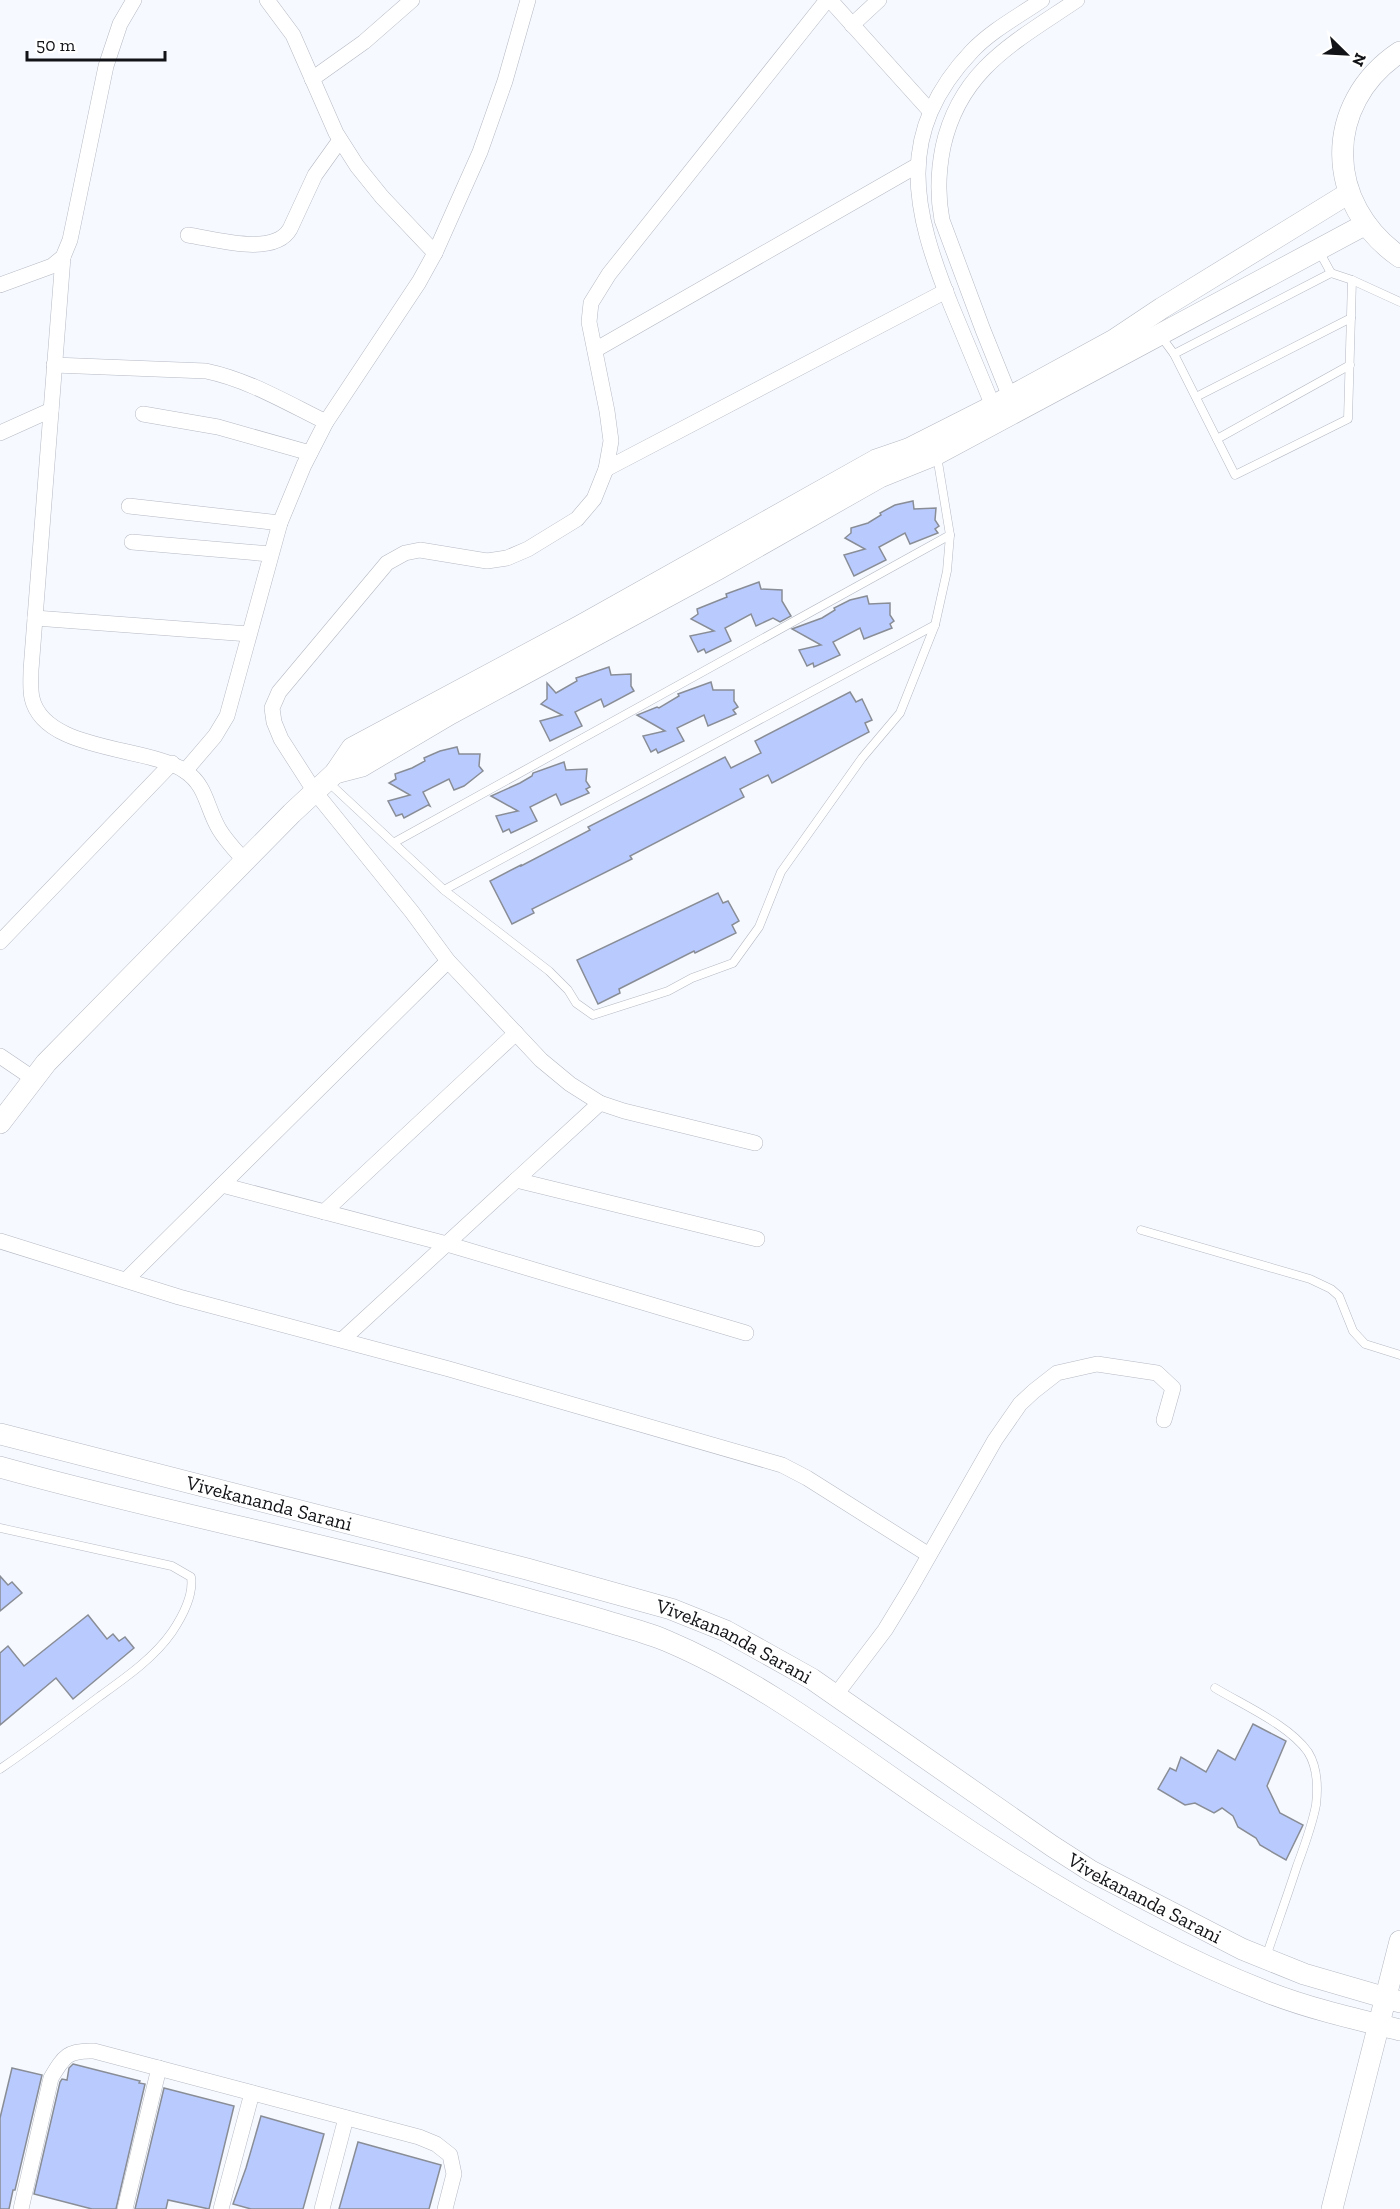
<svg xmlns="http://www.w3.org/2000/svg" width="1400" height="2209" viewBox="0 0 1400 2209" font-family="'Zilla Slab',serif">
	<rect width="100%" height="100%" fill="#f6f9ff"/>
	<!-- building -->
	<g fill="#b9cafe" stroke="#898d96" stroke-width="1.5">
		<polygon points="913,501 914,509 936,508 935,520 939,526 935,529 938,533 910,544 905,533 879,547 886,560 854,576 844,555 865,549 845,538 851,533 851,528 868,523 881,515 880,513 895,505"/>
		<polygon points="759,582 761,589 782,590 782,601 791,616 780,622 773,618 756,626 751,614 725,628 731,641 706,653 704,649 698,652 690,636 714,631 691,619 698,614 697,609 727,597 726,594"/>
		<polygon points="867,596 869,604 890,603 890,615 894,621 890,624 892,628 864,639 860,628 833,642 840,655 814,667 813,663 807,666 799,650 821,645 792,629 822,618 835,610 834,608 850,600"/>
		<polygon points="609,667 611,675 631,674 631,686 634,691 604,707 601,699 575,712 582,726 550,741 540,721 562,715 541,704 547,699 547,683 556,693 577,681 576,678"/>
		<polygon points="711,682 713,690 734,690 734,701 738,707 733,710 736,714 708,726 704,715 677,728 684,741 658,753 656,749 651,752 643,736 665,731 637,715 657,707 659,708 679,696 678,694"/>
		<polygon points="850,692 856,702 862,699 872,720 865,723 869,732 772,783 768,775 740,789 744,797 630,856 632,859 532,909 534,913 512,924 490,881 521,865 521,866 590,830 588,827 725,757 731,768 761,753 755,741"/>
		<polygon points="457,747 459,754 480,754 479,766 483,771 464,786 454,790 449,779 423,792 430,806 428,805 404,818 402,814 396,816 388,801 410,795 389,783 396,779 395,774 412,768 425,761 424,758 440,751"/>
		<polygon points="564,762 566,770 587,769 586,781 590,787 586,789 589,793 561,805 556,794 530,807 537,821 511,833 509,829 503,832 496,816 518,811 491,796 520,783 532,776 533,773"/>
		<polygon points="718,893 723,903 728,901 739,921 732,925 736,933 695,953 694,951 619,989 620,993 598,1004 577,960"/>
		<polygon points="0,1576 8,1585 12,1582 22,1593 0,1611"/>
		<polygon points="88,1615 107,1639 113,1634 119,1641 125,1637 134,1648 73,1699 56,1678 0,1725 0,1653 8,1646 24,1666"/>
		<polygon points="1253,1724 1286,1741 1267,1786 1280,1813 1303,1825 1286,1860 1260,1845 1256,1838 1238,1827 1233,1816 1222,1808 1214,1813 1195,1803 1185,1805 1158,1789 1170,1768 1176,1771 1181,1757 1206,1772 1218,1750 1235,1760"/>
		<polygon points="73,2064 140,2081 139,2083 145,2084 116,2209 92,2209 34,2194 60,2082 62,2079 67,2080 69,2068"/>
		<polygon points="12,2068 42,2075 15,2190 13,2190 9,2209 0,2209 0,2118"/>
		<polygon points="164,2088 234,2106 209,2209 168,2200 166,2209 135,2209"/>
		<polygon points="261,2116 324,2134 303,2209 251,2209 233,2204 246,2168"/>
		<polygon points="358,2142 441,2165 429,2209 339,2209"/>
	</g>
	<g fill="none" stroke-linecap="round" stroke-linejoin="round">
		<defs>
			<g id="lane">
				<polyline points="1319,251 1331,273"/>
				<polyline points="1160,335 1174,354 1331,273 1352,280 1400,302"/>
				<polyline points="1174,354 1235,475 1348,419 1352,280"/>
				<polyline points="1196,397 1351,318"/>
				<polyline points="1217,439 1350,365"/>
				<polyline points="327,781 444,890 549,971 568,990 576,1003 593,1015 668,991 692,978 733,963 759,927 781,872 862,758 900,713 935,625 947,571 950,535 937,456"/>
				<polyline points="395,842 950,535"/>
				<polyline points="444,890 935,625"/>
				<polyline points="1141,1230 1310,1279 1331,1289 1339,1296 1353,1331 1365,1344 1400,1355"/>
				<path d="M 0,1528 L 172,1566 L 191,1577 C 194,1596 182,1617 172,1632 C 154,1658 125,1678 100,1696 C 67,1721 34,1746 0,1769"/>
				<path d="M 1215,1688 C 1243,1705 1289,1725 1308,1752 C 1318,1768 1318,1788 1316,1805 C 1312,1826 1304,1847 1297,1866 C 1287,1897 1276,1927 1266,1957"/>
			</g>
			<g id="street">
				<polyline points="267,0 293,35 336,133 357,166 382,197 435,253"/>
				<polyline points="830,0 930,111"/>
				<polyline points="852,25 879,0"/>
				<polyline points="312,79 364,42 412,0"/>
				<path d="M 188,235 C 215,239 274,257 290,229 L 315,175 L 340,140"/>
				<path d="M 63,257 L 31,670 C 31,679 30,689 32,698 C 44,752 148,746 185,771 C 207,786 206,807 219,829 C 226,841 236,851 245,861"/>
				<polyline points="0,285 52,266 63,257 70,240 106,66 120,24 134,0"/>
				<polyline points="595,350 918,165"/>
				<path d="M 54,365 L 206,371 C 249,380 287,403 326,422"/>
				<path d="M 1010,397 L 983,330 L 942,220 C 937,194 938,172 943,147 C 960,69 1015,42 1077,0"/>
				<path d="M 993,406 C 979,372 965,338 951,305 C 913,210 894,133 972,51 C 992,30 1019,16 1042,0"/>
				<polyline points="143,414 218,427 310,453"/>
				<polyline points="0,433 51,410"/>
				<polyline points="606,469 946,291"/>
				<polyline points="129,506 280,523"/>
				<polyline points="132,542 270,554"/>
				<polyline points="35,618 249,634"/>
				<polyline points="185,771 215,736 227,716 280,523 304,465 326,422 419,282 435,253 480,152 505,81 528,0"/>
				<polyline points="0,942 172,763"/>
				<polyline points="0,1056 34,1079"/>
				<polyline points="755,1143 624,1111 600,1103 570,1084 541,1060 448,961 412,912 315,792 281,739 274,722 272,708 279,692 387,563 405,553 420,550 487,561 507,558 528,549 577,519 594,499 606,469 611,441 607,411 589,322 591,303 609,274 827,0"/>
				<polyline points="516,1180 757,1239"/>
				<polyline points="222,1185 447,1244 746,1333"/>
				<polyline points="324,1212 516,1033"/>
				<polyline points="0,1241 179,1297 449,1369 782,1465 807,1478 929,1555"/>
				<polyline points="126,1280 448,961"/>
				<polyline points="342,1340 600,1103"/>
				<polyline points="835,1696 885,1630 910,1589 995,1440 1020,1404 1034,1391 1057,1373 1097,1364 1157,1373 1173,1388 1164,1420"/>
				<path d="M 21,2209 L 51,2078 C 64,2056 68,2050 94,2051 L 419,2137 L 436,2144 L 450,2155 L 454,2174 L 445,2209"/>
				<polyline points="125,2209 159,2068"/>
				<polyline points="221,2209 252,2093"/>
				<polyline points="322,2209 346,2118"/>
			</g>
			<g id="secondary">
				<path d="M 1400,52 C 1322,104 1325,205 1400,257"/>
				<polyline points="335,773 362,766 450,714 718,569 880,477 937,454 1366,224"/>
				<polyline points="0,1123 46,1063 292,813 335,773 352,748 580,626 876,460 908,449 993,406 1114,340 1162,308 1349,193"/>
				<path id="s1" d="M 0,1434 L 527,1569 L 671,1609 L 726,1631 L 812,1679 L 1052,1846 L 1091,1871 L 1242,1949 L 1304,1974 L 1400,2002"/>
				<path d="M 0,1467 C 162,1512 328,1544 491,1589 C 530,1600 570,1610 609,1622 C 628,1628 649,1633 667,1641 C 766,1683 851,1751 940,1811 C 1041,1880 1153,1948 1267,1992 C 1311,2009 1355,2019 1400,2030"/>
				<polyline points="1332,2209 1400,1941"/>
			</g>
		</defs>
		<!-- lane casing -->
		<use href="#lane" stroke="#b5b9c3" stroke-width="9"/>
		<!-- street casing -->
		<use href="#street" stroke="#b5b9c3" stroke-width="16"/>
		<!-- secondary casing -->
		<use href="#secondary" stroke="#b5b9c3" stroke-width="22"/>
		<!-- lane -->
		<use href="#lane" stroke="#fff" stroke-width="8"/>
		<!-- street -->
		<use href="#street" stroke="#fff" stroke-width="15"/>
		<!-- secondary -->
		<use href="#secondary" stroke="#fff" stroke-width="21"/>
	</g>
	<g text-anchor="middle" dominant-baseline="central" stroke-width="5" stroke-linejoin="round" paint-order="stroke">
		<!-- street labels -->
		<g font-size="20" fill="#121317" stroke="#fff">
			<text stroke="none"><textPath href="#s1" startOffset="278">Vivekananda Sarani</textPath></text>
			<text stroke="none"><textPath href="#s1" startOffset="764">Vivekananda Sarani</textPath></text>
			<text stroke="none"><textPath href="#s1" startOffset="1250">Vivekananda Sarani</textPath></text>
		</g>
	</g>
	<!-- north arrow -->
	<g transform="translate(1346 54) rotate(114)" stroke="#ffffff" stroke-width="4.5" paint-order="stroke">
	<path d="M0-4.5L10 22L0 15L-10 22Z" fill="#121317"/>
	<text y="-9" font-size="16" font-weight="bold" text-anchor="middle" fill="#121317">N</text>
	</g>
	<!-- scale -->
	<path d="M27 51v9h138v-9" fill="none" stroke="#121317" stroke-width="3"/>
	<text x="36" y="51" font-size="18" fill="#121317" stroke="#ffffff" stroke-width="4.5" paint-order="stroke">50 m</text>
</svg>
